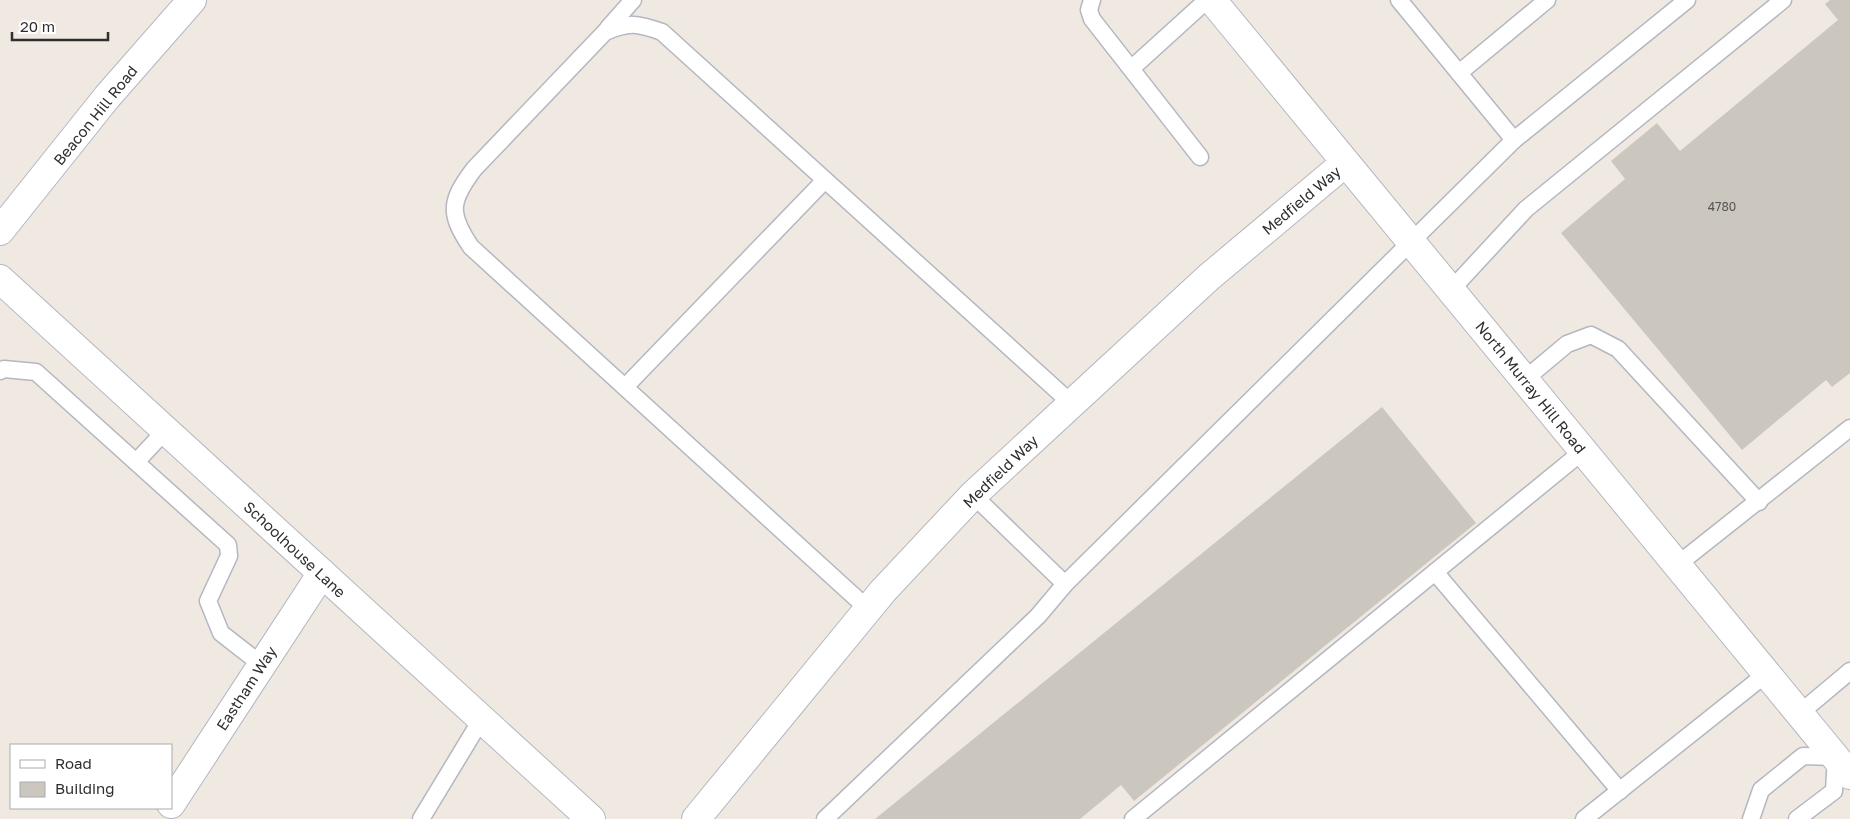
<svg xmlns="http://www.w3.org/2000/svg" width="1850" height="819" viewBox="0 0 1850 819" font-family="'Golos Text',sans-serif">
	<rect width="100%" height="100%" fill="#efe9e1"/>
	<!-- building -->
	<g fill="#cbc7bf">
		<polygon points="1830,0 1850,0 1850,373 1832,387 1826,380 1742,450 1561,233 1625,179 1611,161 1657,123 1680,151 1838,20 1825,4"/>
		<polygon points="1382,407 1476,523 1134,801 1121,785 1080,819 875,819"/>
	</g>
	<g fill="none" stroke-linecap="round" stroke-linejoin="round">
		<defs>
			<g id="lane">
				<polyline points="1092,0 1089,10 1092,19 1200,157"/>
				<polyline points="608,28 633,0"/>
				<polyline points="1132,68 1207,0"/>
				<polyline points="1459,73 1547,0"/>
				<polyline points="1514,140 1687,0"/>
				<polyline points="1451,290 1526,209 1783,0"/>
				<polyline points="0,371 4,369 36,372 228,545 229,556 208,601 221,633 262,665"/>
				<polyline points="1524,380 1567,344 1591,335 1618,349 1759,502"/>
				<polyline points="625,387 825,180"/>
				<polyline points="136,462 166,430"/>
				<polyline points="973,495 1065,584"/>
				<polyline points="1677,565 1850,428"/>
				<polyline points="1435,572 1620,791"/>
				<path d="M 868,609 L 471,247 C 448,213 450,201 474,169 L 605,32 C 629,22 637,23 662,32 L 1071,403"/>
				<polyline points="1800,713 1850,671"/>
				<polyline points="421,819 481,720"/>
				<polyline points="825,819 1038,616 1065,584 1514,140 1399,0"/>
				<polyline points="1133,819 1583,451"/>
				<polyline points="1584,819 1766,674"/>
				<polyline points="1751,819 1761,790 1803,756 1836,757 1834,791 1797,819"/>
			</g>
			<g id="street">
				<polyline points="0,279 591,819"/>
				<polyline points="171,804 322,573"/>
				<polyline points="696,819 883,591 973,495 1209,277 1345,163"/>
			</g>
			<g id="secondary">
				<polyline points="1212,0 1850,775"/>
				<polyline points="0,231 107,97 192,0"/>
			</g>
		</defs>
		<!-- lane casing -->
		<use href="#lane" stroke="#b4b7c1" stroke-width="19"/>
		<!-- street casing -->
		<use href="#street" stroke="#b4b7c1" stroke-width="30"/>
		<!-- secondary casing -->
		<use href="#secondary" stroke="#b4b7c1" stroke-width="30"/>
		<!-- lane -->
		<use href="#lane" stroke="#fff" stroke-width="16"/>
		<!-- street -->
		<use href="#street" stroke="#fff" stroke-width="28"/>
		<!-- secondary -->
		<use href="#secondary" stroke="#fff" stroke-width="28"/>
	</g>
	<g text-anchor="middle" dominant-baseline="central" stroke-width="4" stroke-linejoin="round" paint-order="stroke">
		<!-- number labels -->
		<g font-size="12" fill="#555452">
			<text x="1722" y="206">4780</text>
		</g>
		<!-- street labels -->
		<g font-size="15" fill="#2e2e2e" stroke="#fff">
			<text transform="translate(95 115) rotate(-51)">Beacon Hill Road</text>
			<text transform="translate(1301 200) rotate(-40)">Medfield Way</text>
			<text transform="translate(1531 387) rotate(51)">North Murray Hill Road</text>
			<text transform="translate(1000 471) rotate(-44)">Medfield Way</text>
			<text transform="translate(295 549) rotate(43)">Schoolhouse Lane</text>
			<text transform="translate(246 688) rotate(-57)">Eastham Way</text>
		</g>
	</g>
	<!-- legend -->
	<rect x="10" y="744" width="162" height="65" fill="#ffffff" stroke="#ababab"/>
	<rect x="20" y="760" width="25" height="8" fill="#ffffff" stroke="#ababab"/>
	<text x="55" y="769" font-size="15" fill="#2e2e2e">Road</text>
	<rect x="20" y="782" width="25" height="15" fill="#cbc7bf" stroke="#ababab"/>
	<text x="55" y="794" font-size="15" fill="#2e2e2e">Building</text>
	<!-- scale -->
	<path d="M12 32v8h96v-8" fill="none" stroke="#2e2e2e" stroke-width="2.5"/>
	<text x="20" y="32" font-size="15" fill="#2e2e2e" stroke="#ffffff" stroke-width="4" paint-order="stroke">20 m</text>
</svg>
